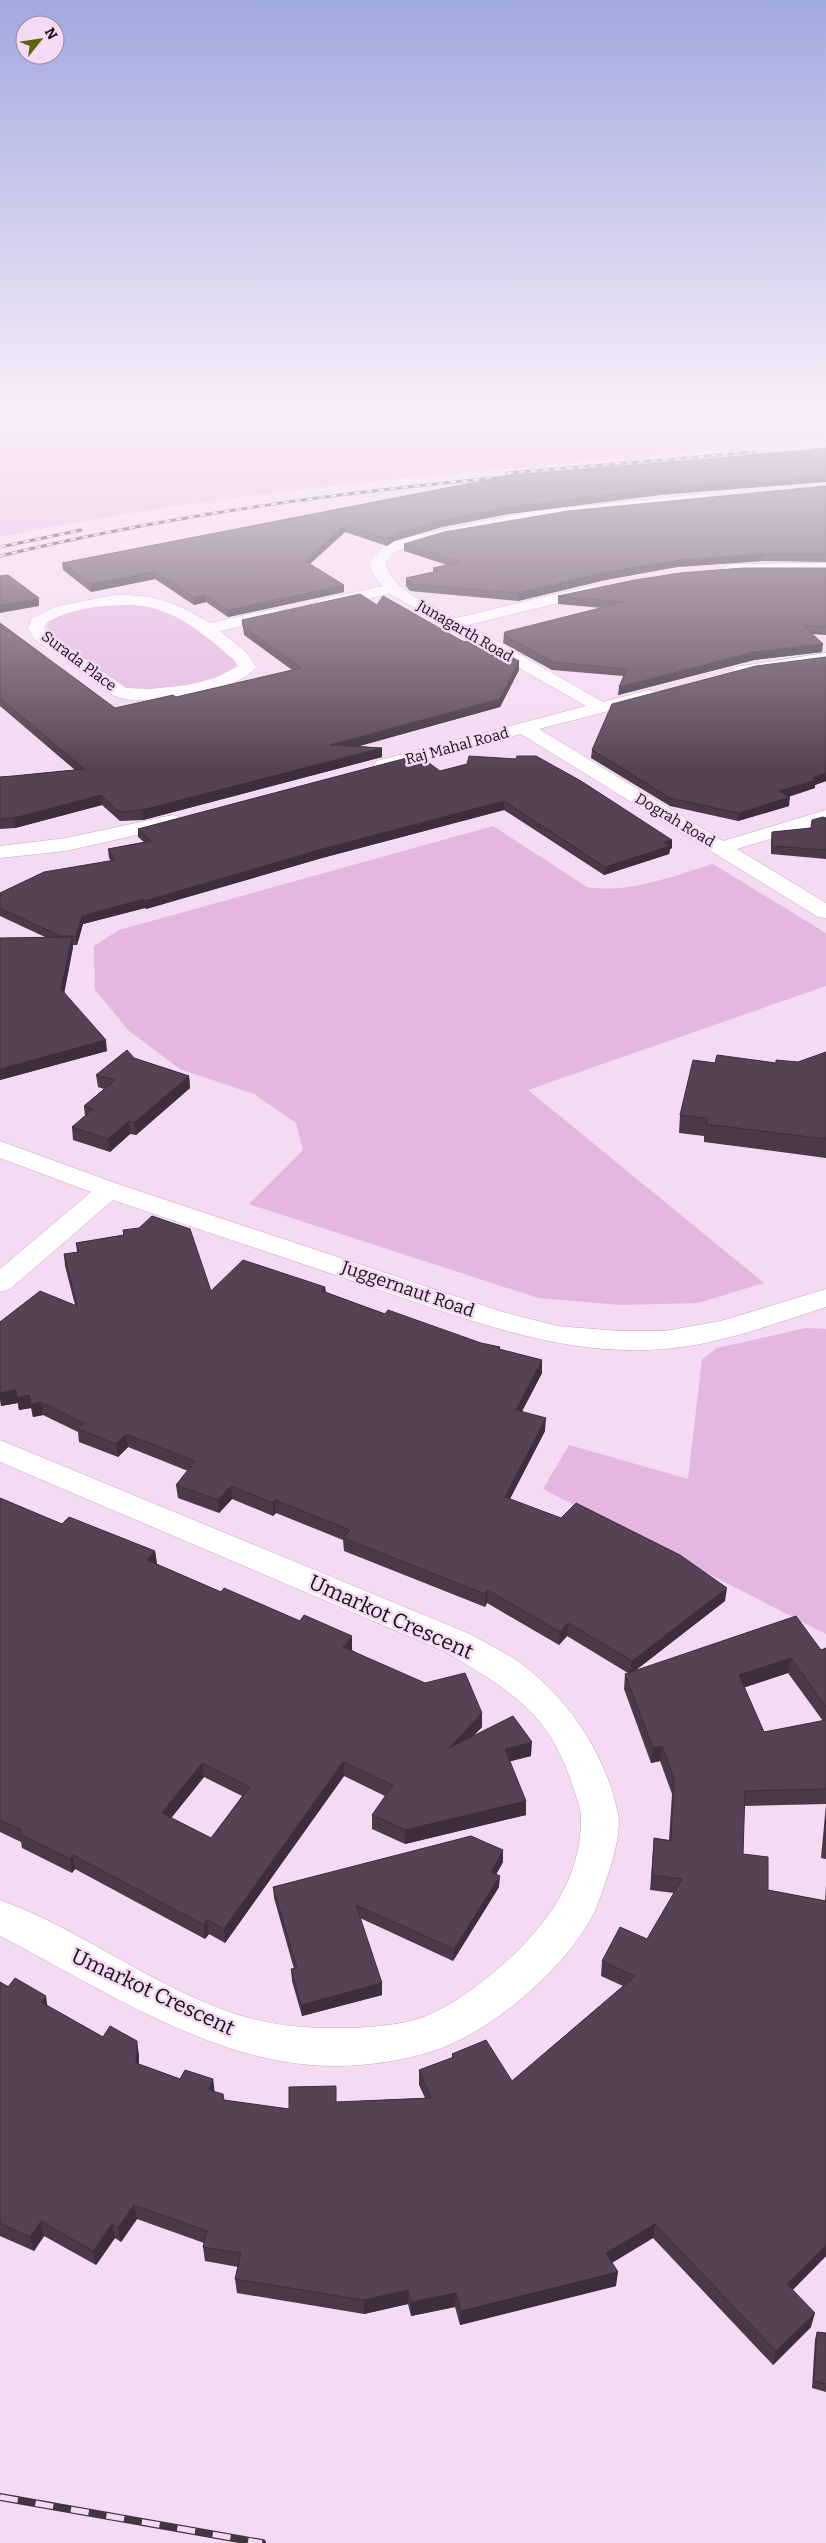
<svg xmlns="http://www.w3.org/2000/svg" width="826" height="2543" viewBox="0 0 826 2543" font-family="Bitter,serif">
	<rect width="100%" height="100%" fill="#f4daf2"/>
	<!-- green -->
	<g fill="#e4b7e1">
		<path d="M 0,412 L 826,412 L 826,442 C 550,466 272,481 0,537 Z"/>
		<path d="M 110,603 C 121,603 131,602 142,604 C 170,607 219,640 236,662 C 233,676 218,677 206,681 C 183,688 141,696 119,685 C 99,675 70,649 50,635 L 47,625 L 49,620 L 72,611 Z"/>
		<path d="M 493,826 L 587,887 C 629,894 673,876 713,864 L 826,933 L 826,986 L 528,1090 L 764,1283 L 698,1303 L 621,1305 L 538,1298 L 249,1204 L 303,1150 L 296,1123 L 254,1094 L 180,1069 L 129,1031 L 95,990 L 94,946 L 119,930 Z"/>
		<polygon points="806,1328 826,1329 826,1634 543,1489 569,1445 688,1479 702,1359 717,1348"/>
	</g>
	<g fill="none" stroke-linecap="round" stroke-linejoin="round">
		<defs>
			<g id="street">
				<path d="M 702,494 L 707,495 L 709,498 L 707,501 L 533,519 L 417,544 L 396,551 L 386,562 C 389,590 433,606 456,618 L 594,585 L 600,587 L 602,590 L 600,593 L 468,625 L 603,702 L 649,690 L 655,691 L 658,695 L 655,699 L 539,729 L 723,841 L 826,810 L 826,822 L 737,849 L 826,903 L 826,918 L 818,917 L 521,734 L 383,771 L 376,769 L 374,765 L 376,761 L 586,706 L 390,594 L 325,608 L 317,603 L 319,600 L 382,586 L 371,571 L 370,561 L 386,545 L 408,537 L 533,511 Z"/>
				<polygon points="826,563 826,573 730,574 722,569 730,564"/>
				<path d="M 114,595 C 155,594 175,602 210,623 L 278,608 L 286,613 L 284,616 L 220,631 L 247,653 L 256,667 C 237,693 144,709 115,696 C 106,692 98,684 90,678 C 71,665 53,652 34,639 L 28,628 L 32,618 L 58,606 ZM 131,605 C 174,607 202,633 234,660 L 238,666 L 215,678 L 187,685 L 150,689 L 126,688 L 47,632 L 44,628 L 46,623 C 72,608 101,605 131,605 Z"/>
				<polygon points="826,653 826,663 741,676 735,675 732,671 735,667 741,666"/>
				<polygon points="173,815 180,817 183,821 180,825 66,851 0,858 0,846 66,838"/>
				<path d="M 0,1141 L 118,1184 L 503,1312 L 557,1326 L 619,1331 L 665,1331 L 721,1321 L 826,1289 L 826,1307 C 773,1324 721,1344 665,1349 C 562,1358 464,1318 368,1286 C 283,1257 198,1229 113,1200 L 10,1289 L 0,1292 L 0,1269 L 91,1192 L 0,1158 Z"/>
				<path d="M 0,1440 L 470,1634 C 486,1643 504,1652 519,1662 C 568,1698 606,1754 618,1814 C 622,1834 610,1870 603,1889 C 599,1900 595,1912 589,1922 C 559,1973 490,2033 433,2051 C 392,2064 344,2069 301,2064 C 198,2053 91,1983 0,1936 L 0,1900 C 101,1936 194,2022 304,2027 C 340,2029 393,2029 426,2016 C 454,2004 478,1986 501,1966 C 545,1928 582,1879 581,1817 C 581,1806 574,1792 571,1781 C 564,1761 554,1739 541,1723 C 515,1692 479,1672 446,1652 L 0,1462 Z"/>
			</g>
		</defs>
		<!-- street casing -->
		<use href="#street" stroke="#c3aac1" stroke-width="1"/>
		<!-- street -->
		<use href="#street" fill="#fff" fill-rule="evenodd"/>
		<defs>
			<g id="rail-far1">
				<polyline points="747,456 826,449"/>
				<polyline points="507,473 754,452"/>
				<polyline points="0,547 81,530"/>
				<path d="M 0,556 C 170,515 342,492 516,476"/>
			</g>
			<polyline id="rail" points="0,2497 262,2543"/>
		</defs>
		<!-- rail-far1 casing -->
		<use href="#rail-far1" stroke="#403540" stroke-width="3"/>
		<!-- rail casing -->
		<use href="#rail" stroke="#403540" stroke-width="8"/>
		<!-- rail-far1 -->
		<use href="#rail-far1" stroke="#f4daf2" stroke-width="2" stroke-dasharray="6" stroke-linecap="butt"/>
		<!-- rail -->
		<use href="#rail" stroke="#f4daf2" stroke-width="5.5" stroke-dasharray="18" stroke-linecap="butt"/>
	</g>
	<!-- wall -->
	<g fill="#4a3949" fill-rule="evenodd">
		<polygon points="513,475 660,495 508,514 442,527 394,541 387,546 345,532 310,564 344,592 228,617 206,602 194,605 155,579 91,592 63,570 62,563"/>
		<polygon points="826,486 826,562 762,561 677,567 605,580 518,601 410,591 406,586 406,578 433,572 433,568 447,565 404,551 404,544"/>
		<polygon points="826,568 826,635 812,634 822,652 754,660 618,695 623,676 552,670 503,643 504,635 602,608 558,604 558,596"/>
		<polygon points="377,605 491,654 519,661 519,670 500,707 358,746 382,748 382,757 143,820 120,821 102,805 15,828 0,829 0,777 13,776 75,770 0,706 0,623 115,708 176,697 292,670 244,635 242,620"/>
		<polygon points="826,657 826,781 815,785 815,788 788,797 789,806 738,821 670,806 591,758 592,750"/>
		<polygon points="440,771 672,840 672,848 670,849 669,854 604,875 504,810 322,858 146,909 145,908 83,924 77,945 73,945 73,947 64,992 107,1051 0,1080 45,937 0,916 0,893 111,861 109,858 108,849 144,842 138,837 138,829"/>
		<polygon points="826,818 826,859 771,854 771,841 772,832 811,828"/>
		<polygon points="826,1052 826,1158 704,1142 704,1136 679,1133 680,1115 776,1063 798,1062"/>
		<polygon points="134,1058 189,1076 190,1088 136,1135 130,1134 110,1152 73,1140 72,1127 85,1116 84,1106 104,1089 98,1087 96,1075"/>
		<path d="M 123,1230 L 211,1291 L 325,1287 L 326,1292 L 385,1314 L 481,1343 L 500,1347 L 500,1350 L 542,1373 L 522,1411 L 545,1431 L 510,1499 L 725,1601 L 635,1671 L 821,1650 L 826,1648 L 826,1859 L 821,1858 L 826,1804 L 744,1806 L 743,1854 L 768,1890 L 825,1901 L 826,1885 L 826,2256 L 792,2290 L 811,2327 L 773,2365 L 653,2238 L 612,2263 L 616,2286 L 460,2325 L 455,2307 L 411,2316 L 408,2304 L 364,2314 L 237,2293 L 235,2279 L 238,2267 L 205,2261 L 203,2247 L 204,2243 L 137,2219 L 121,2242 L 115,2238 L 96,2265 L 44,2236 L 34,2251 L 0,2236 L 0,1982 L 48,2006 L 103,2037 L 139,2055 L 139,2064 L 180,2079 L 213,2079 L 214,2092 L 224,2100 L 289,2109 L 337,2102 L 425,2098 L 419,2085 L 419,2070 L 452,2058 L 452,2054 L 512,2081 L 623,1986 L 601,1976 L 602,1961 L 647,1939 L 674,1893 L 650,1890 L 654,1838 L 669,1840 L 672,1794 L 660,1761 L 651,1763 L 624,1689 L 625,1674 L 628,1673 L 567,1636 L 559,1645 L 487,1603 L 485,1607 L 344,1551 L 343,1540 L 276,1513 L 273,1516 L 232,1499 L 219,1513 L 178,1498 L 176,1485 L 188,1471 L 128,1447 L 118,1457 L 79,1442 L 78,1432 L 43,1415 L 33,1417 L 31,1408 L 19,1410 L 18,1403 L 1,1406 L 0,1399 L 0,1322 L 75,1305 L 65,1266 L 64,1254 L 77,1252 L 76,1243 L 123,1235 ZM 788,1673 L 823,1721 L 764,1732 L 744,1687 Z"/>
		<path d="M 0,1498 L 62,1524 L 155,1551 L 157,1564 L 352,1649 L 352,1650 L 482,1727 L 473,1736 L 531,1756 L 510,1761 L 526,1815 L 405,1844 L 372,1829 L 372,1815 L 385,1796 L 344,1776 L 225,1943 L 209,1934 L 205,1939 L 75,1869 L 72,1873 L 22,1848 L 21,1842 L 0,1832 ZM 204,1777 L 242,1796 L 211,1838 L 171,1818 Z"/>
		<polygon points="503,1862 496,1874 499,1887 453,1961 360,1918 382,1983 382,1995 302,2016 292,1981 291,1969 294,1969 274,1898 273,1887"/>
		<polygon points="817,2332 826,2333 826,2392 812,2388 815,2339"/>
	</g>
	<!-- shaded-wall -->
	<g fill="#3c2e3c">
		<polygon points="826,475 826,482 660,495 508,514 442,527 394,541 387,546 387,539 394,534 442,520 508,507 660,488"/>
		<polygon points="345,525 345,532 305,568 305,561"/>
		<polygon points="763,554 762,561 677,567 605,580 518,601 518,593 605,572 677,560"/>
		<polygon points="155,571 155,579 91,592 91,584"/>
		<polygon points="344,585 344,592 228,617 228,610"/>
		<polygon points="206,595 206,602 194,605 194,597"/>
		<polygon points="39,598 39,606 0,613 0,605"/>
		<polygon points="823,644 822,652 754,660 618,695 619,687 754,652"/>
		<polygon points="519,661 519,670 500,707 331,754 330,745"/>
		<polygon points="382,748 382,757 143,820 142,810"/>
		<polygon points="826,773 826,781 815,785 815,788 778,800 779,791 812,778"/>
		<polygon points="101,795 102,805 15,828 14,818"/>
		<polygon points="790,797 789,806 738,821 739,813"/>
		<polygon points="504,801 504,810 322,858 146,909 145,901 322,849"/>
		<polygon points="672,840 672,848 670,849 669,854 604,875 605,867 664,842"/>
		<polygon points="144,899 145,908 83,924 77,945 76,936 82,916"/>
		<polygon points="72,937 73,947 63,1000 61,989"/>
		<polygon points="106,1040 107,1051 0,1080 0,1069"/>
		<polygon points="189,1076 190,1088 136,1135 134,1123"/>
		<polygon points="129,1121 130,1134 110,1152 108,1139"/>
		<polygon points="325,1287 326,1299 322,1291"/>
		<polygon points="542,1360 542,1373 516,1423 516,1410"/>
		<polygon points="16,1390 18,1403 1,1406 0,1393"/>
		<polygon points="29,1395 31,1408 19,1410 17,1398"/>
		<polygon points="41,1402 43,1415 33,1417 31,1404"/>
		<polygon points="546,1418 545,1431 504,1510 505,1497"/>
		<polygon points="126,1434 128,1447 118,1457 116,1444"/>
		<polygon points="231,1486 232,1499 219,1513 218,1500"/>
		<polygon points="275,1500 276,1513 273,1516 273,1503"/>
		<polygon points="155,1551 157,1565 147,1560"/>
		<polygon points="727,1588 725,1601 630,1674 632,1661"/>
		<polygon points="488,1590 487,1603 485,1607 485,1594"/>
		<polygon points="568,1623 567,1636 559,1645 560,1632"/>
		<polygon points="352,1636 352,1649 344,1661 343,1647"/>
		<polygon points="791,1658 788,1673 737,1690 739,1675"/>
		<polygon points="482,1713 482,1727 449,1761 449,1748"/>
		<polygon points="532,1742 531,1756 504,1763 505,1749"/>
		<polygon points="662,1746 660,1761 651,1763 653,1748"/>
		<polygon points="343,1762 344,1776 225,1943 224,1929"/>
		<polygon points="202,1763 204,1777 164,1827 162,1813"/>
		<polygon points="526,1801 526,1815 405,1844 405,1830"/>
		<polygon points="503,1850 503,1862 491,1884 491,1872"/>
		<polygon points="73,1855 75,1869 72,1873 70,1859"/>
		<polygon points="500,1876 499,1887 453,1961 454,1949"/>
		<polygon points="207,1920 209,1934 205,1939 204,1925"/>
		<polygon points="382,1983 382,1995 302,2016 301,2005"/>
		<polygon points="46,1996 48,2010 41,2002"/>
		<polygon points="137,2041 139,2055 138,2078 136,2063"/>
		<polygon points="213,2079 215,2094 209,2090"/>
		<polygon points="134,2205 137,2219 121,2242 118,2228"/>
		<polygon points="41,2221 44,2236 34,2251 30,2237"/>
		<polygon points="112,2224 115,2238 96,2265 93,2251"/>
		<polygon points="655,2224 653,2238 604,2267 606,2253"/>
		<polygon points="826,2245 826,2256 784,2299 787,2284"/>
		<polygon points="618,2272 616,2286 460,2325 461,2311"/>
		<polygon points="408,2290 408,2304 364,2314 364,2300"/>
		<polygon points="456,2293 455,2307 411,2316 411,2302"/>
		<polygon points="815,2313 811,2327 773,2365 776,2351"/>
	</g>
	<!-- building -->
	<g fill="#564255" stroke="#3c2e3c" fill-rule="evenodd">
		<polygon points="826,449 826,475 660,488 508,507 442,520 394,534 387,539 345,525 305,561 344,585 228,610 206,595 194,597 155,571 91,584 62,563 513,475"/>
		<polygon points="826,486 826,554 763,554 677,560 605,572 518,593 410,584 406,578 438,571 433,568 461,562 404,544 444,532 568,511"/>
		<polygon points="743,568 826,568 826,627 803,625 823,644 754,652 619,687 627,669 553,662 504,635 505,632 624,602 558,596 635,580 680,573"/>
		<polygon points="8,575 39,598 0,605 0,576"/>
		<polygon points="360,594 377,605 383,596 464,642 468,641 491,654 495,648 519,661 500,699 330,745 382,748 142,810 119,812 101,795 14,818 0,819 0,777 13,776 84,769 0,698 0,623 115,708 173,695 176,697 301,668 243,626 242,620"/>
		<polygon points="826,657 826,773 812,778 816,780 779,791 790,797 739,813 670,798 592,750 612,704 756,666"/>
		<polygon points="418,755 440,771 467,764 469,756 516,759 517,756 536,756 581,781 672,840 664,842 670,846 605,867 504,801 322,849 145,901 144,899 82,916 76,936 60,936 0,908 0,893 44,872 115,860 108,849 151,841 138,829"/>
		<polygon points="823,817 826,818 826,850 772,846 772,832 811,828 812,820"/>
		<polygon points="72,937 61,989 106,1040 0,1069 0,938"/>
		<polygon points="127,1050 134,1058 189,1076 134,1123 129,1121 108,1139 72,1127 93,1109 84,1106 115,1080 96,1075"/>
		<polygon points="826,1052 826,1139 706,1124 707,1118 680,1115 693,1060 715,1063 717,1055 776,1063 776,1060 798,1062"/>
		<polygon points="152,1216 190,1229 211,1291 243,1260 325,1287 322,1291 385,1314 388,1310 481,1343 500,1347 499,1349 542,1360 516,1410 546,1418 505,1497 561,1518 576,1503 680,1555 727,1588 632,1661 568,1623 560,1632 488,1590 485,1594 343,1538 350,1530 275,1500 273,1503 231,1486 218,1500 176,1485 195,1461 126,1434 116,1444 78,1429 84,1423 41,1402 31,1404 29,1395 17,1398 16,1390 0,1393 0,1322 40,1291 77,1306 64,1254 79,1252 76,1243 124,1235 123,1230 139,1228"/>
		<path d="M 0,1498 L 62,1524 L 69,1517 L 155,1551 L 147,1560 L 221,1592 L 224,1588 L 300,1621 L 304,1615 L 352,1636 L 343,1647 L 425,1683 L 465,1673 L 482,1713 L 449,1748 L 513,1716 L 532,1742 L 505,1749 L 526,1801 L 405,1830 L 372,1815 L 393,1785 L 343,1762 L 224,1929 L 207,1920 L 204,1925 L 73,1855 L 70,1859 L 19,1834 L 22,1830 L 0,1820 ZM 202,1763 L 250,1787 L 211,1838 L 162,1813 Z"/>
		<polygon points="796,1616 821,1650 826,1648 826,1707 791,1658 739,1675 764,1732 826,1720 826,1789 745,1791 743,1854 768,1857 768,1890 826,1901 826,2245 787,2284 815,2313 776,2351 655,2224 606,2253 618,2272 461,2311 456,2293 411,2302 408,2290 364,2300 235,2279 241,2253 203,2247 207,2231 134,2205 118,2228 112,2224 93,2251 41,2221 30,2237 0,2223 0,1982 8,1987 15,1978 46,1996 41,2002 103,2037 110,2026 137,2041 136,2063 180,2079 185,2070 213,2079 209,2090 223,2094 224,2100 289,2109 289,2087 336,2086 336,2102 431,2098 419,2070 454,2057 452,2054 486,2040 512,2081 635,1976 602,1961 620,1927 647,1939 682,1879 652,1875 654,1838 671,1841 674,1779 662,1746 653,1748 625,1674"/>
		<polygon points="826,1816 826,1844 824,1843"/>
		<polygon points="471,1836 503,1850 491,1872 500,1876 454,1949 356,1905 382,1983 301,2005 291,1969 297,1968 273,1887"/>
		<polygon points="817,2332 826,2333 826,2384 814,2381"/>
	</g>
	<!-- sky -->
	<linearGradient id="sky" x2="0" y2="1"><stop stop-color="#a0a9df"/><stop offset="0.54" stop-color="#faeef9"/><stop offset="1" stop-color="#faeef9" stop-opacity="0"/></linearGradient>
	<rect width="826" height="768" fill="url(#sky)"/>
	<g text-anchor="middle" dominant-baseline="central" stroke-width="5" stroke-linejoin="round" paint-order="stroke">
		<!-- far-street labels -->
		<g font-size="15" fill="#181018" stroke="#f4daf2">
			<text transform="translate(465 631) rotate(30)">Junagarth Road</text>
			<text transform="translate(79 661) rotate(37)">Surada Place</text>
			<text transform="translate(457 746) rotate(-15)">Raj Mahal Road</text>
			<text transform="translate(675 820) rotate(31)">Dograh Road</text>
		</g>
		<!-- street labels -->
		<g font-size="18" fill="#181018" stroke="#f4daf2">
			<text transform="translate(408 1289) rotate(19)">Juggernaut Road</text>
		</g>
		<!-- near-street labels -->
		<g font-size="21" fill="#181018" stroke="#f4daf2">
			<text transform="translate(391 1617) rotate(24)">Umarkot Crescent</text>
			<text transform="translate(153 1992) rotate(25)">Umarkot Crescent</text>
		</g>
	</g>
	<!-- north arrow -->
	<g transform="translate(40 40) rotate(60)"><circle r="24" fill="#f4daf2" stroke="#9c899b"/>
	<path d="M0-4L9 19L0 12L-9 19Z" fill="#5a670d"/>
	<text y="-8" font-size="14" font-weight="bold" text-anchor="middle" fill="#181018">N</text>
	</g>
</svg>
